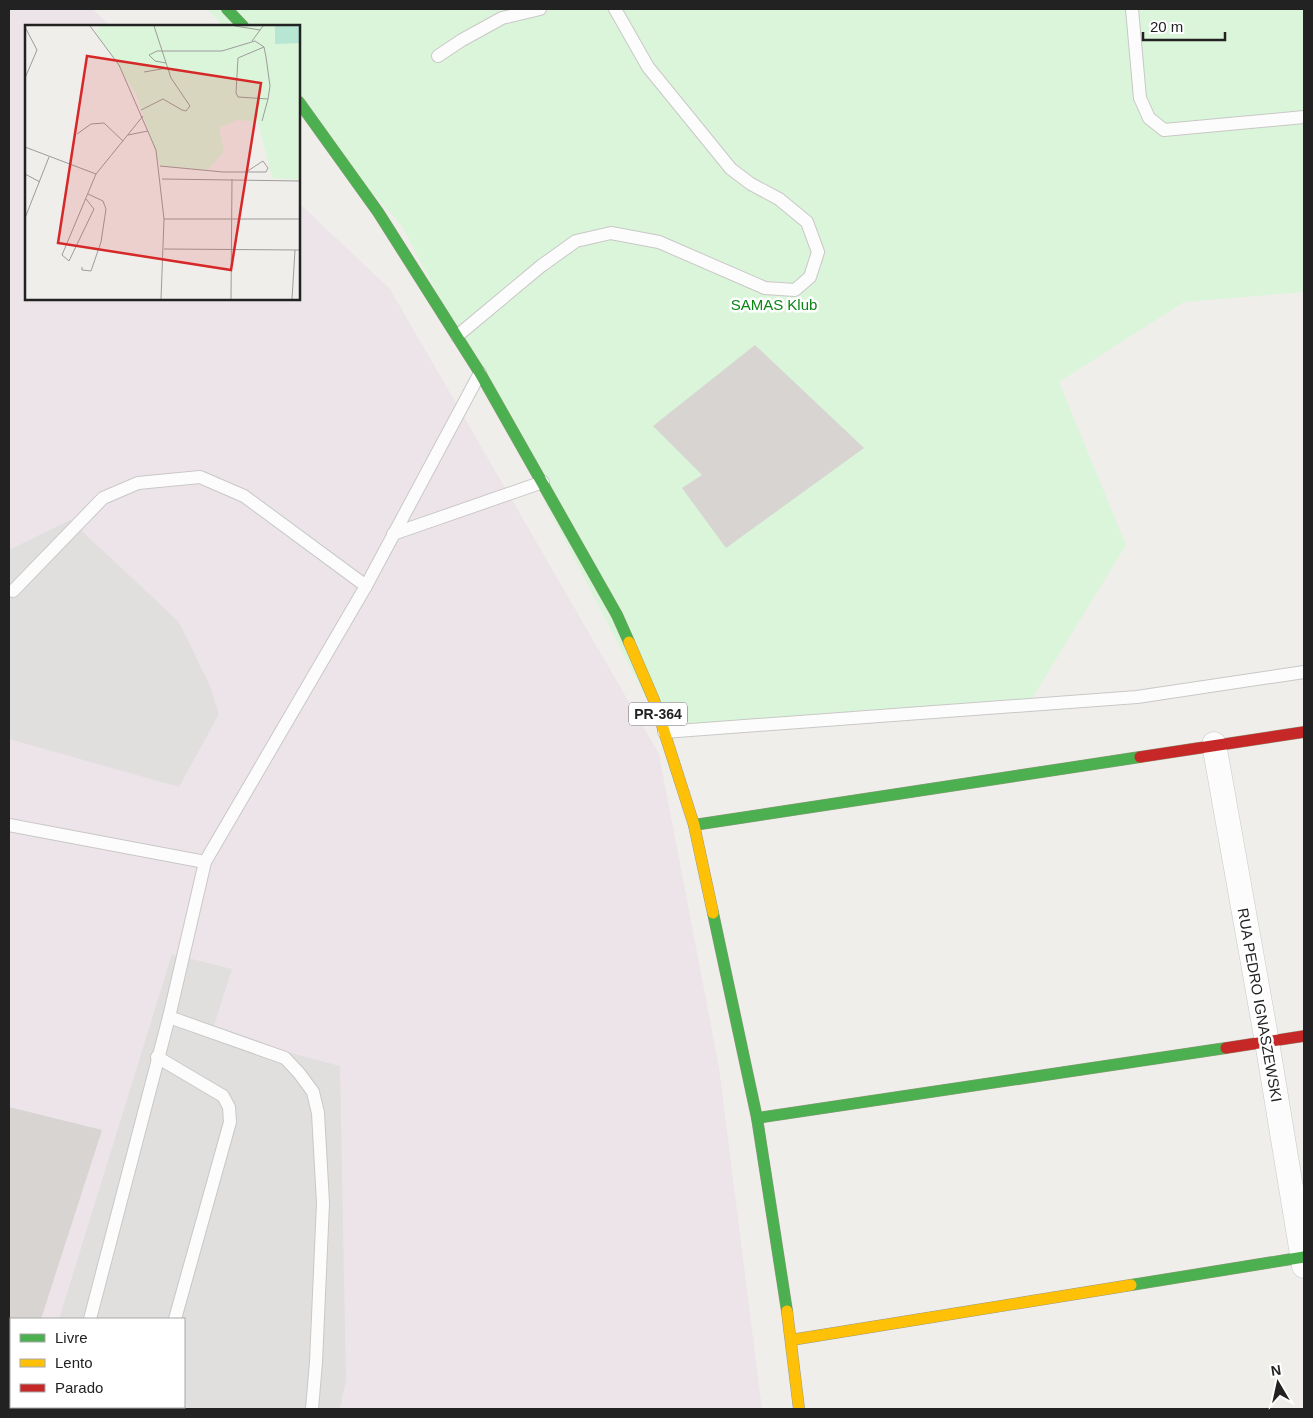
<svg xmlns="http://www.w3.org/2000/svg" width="1313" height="1418" viewBox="0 0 1313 1418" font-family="Helvetica,sans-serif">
	<rect width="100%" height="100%" fill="#f0eeeb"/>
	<!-- industrial -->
	<path fill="#ede4e9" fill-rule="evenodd" d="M 9,9 L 92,9 L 111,26 L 26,26 L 26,299 L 299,299 L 299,203 L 390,289 L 659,754 L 719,1067 L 762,1409 L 9,1409 ZM 11,1319 L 184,1319 L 184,1407 L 11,1407 Z"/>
	<!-- park -->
	<polygon fill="#daf5da" points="207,9 1304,9 1304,292 1184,302 1059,382 1126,545 1028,705 664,732 402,226 299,111 299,26 223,26"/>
	<!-- parking -->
	<g fill="#e0dfde">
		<polygon points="70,520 179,622 210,686 219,714 179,787 9,739 9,550"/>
		<polygon points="172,954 232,969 212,1032 340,1066 346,1380 340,1409 31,1409 32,1407 184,1407 184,1319 59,1319"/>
	</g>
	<!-- building -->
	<g fill="#d7d4d2">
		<polygon points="755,345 864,448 726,548 682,488 702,475 653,426"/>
		<polygon points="9,1107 102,1130 41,1319 11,1319 12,1409 9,1409"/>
	</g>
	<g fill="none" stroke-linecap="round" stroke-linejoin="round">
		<defs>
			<g id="lane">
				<polyline points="1132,9 1140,98 1149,118 1164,130 1304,117"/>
				<polyline points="438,56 462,40 502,18 540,9"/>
				<polyline points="457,336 541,266 576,241 611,233 659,242 765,288 795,290 810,277 818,252 807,222 779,199 751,184 731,169 648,67 615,9"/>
				<polyline points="393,534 543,482"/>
				<polyline points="13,591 103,498 138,483 200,477 244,496 366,586"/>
				<polyline points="664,732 1137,697 1304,672"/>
				<polyline points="9,825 205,862"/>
				<polyline points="169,1017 285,1058 299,1073 313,1092 318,1113 323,1203 316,1362 312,1409"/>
				<polyline points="157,1057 223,1096 229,1107 230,1122 175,1319"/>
				<polyline points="90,1319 169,1017 205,862 366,586 480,373"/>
				<polyline points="67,1409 68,1407"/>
				<polyline points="151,1409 151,1407"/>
			</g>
			<polyline id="street" points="1214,744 1267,1042 1304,1266"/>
			<g id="fast">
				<polyline points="227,9 243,26"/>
				<polyline points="299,102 378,212 480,373 617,615 629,642"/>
				<polyline points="694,825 1140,757"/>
				<polyline points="713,913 757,1118 787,1311"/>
				<polyline points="757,1118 1226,1048"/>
				<polyline points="1131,1285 1304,1257"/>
			</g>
			<g id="slow">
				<polyline points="629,642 654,700 694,825 713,913"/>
				<polyline points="787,1311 799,1409"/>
				<polyline points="791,1340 1131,1285"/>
			</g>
			<g id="jam">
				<polyline points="1140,757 1304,732"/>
				<polyline points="1226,1048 1304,1036"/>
			</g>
		</defs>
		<!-- lane casing -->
		<use href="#lane" stroke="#c9c8c7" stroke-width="14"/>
		<!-- street casing -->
		<use href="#street" stroke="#c9c8c7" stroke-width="25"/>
		<!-- fast casing -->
		<use href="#fast" stroke="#999a82" stroke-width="12"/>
		<!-- slow casing -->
		<use href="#slow" stroke="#999a82" stroke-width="12"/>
		<!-- jam casing -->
		<use href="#jam" stroke="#999a82" stroke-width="12"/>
		<!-- lane -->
		<use href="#lane" stroke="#fdfcfc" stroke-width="12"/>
		<!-- street -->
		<use href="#street" stroke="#fdfcfc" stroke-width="24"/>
		<!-- fast -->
		<use href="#fast" stroke="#4caf50" stroke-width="11"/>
		<!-- slow -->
		<use href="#slow" stroke="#ffc107" stroke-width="11"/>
		<!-- jam -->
		<use href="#jam" stroke="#c62828" stroke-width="11"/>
	</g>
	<g text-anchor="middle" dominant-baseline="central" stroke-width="5" stroke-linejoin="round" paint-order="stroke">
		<!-- shield labels -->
		<rect fill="#fff" stroke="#646464" stroke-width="1" x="629" y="702.5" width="58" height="23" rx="4"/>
		<g font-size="14" font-weight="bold" fill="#222">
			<text x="658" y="714">PR-364</text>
		</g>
		<!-- park labels -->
		<g font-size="15" fill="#0c8416" stroke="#fff">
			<text x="774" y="304">SAMAS Klub</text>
		</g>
		<!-- street labels -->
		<g font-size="15" fill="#222" stroke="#fff">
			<text transform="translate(1260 1005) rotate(80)">RUA PEDRO IGNASZEWSKI</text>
		</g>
	</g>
	<!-- overview -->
	<g transform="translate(25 25)">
		<rect width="275" height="275" fill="#f0eeeb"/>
		<path d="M 75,1 L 275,1 L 275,155 L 247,153 L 233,97 L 212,95 L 194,103 L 199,126 L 183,145 L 135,141 L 111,69 L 71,7 Z" fill="#daf5da"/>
		<path d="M 250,1 L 275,1 L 275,18 L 250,19 Z" fill="#b7e6d2"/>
		<path fill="none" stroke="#9e9c9b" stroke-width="1" d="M 65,1 L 94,40 L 131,125 L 139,194 L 136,274M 210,1 L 235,5M 0,2 L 12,25 L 0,53M 227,16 L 238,1M 141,38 L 130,36 L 124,30 L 132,26 L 197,26 L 230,16 L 239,22 L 241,32 L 245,61 L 243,74 L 213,72 L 211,68 L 213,33 L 239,22M 119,47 L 142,43M 116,85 L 138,74 L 157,85 L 161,86 L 165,81 L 146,53 L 129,1M 237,96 L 243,74M 52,109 L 66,99 L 79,98 L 98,116M 103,110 L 123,106M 0,122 L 71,149M 135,141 L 198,147 L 241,147 L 243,143 L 238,136 L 221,147M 0,149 L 15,157M 137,154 L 275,156M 61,174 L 69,184 L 44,236 L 37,230 L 71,149 L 118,91M 0,193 L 24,132M 139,194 L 275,194M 139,224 L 275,225M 57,242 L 57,245 L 66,246 L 76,217 L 81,184 L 78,176 L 63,169M 206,274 L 207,154M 267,274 L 270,225"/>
		<path fill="#d62828" fill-opacity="0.15" stroke="#d62828" stroke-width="2.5" d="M 62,31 L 236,58 L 206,245 L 33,218 Z"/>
		<rect width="275" height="275" fill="none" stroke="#222" stroke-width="2.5"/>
	</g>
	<!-- border -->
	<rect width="1313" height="1418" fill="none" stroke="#222222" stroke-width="20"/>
	<!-- legend -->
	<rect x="10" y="1318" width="175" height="90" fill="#ffffff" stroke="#a7a7a7"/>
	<rect x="20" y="1334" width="25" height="8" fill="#4caf50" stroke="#a7a7a7"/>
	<text x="55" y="1343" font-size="15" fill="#222222">Livre</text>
	<rect x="20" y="1359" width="25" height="8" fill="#ffc107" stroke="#a7a7a7"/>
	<text x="55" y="1368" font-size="15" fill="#222222">Lento</text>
	<rect x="20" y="1384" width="25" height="8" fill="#c62828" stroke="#a7a7a7"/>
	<text x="55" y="1393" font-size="15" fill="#222222">Parado</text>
	<!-- north arrow -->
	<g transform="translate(1278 1383) rotate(351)" stroke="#ffffff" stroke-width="4" paint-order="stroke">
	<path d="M0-4L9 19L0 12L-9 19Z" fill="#222222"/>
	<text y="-8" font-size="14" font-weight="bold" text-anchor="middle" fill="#222222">N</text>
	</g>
	<!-- scale -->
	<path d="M1143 32v8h82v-8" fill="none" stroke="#222222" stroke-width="2.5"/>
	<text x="1150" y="32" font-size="15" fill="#222222" stroke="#ffffff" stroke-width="4" paint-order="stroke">20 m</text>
</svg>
